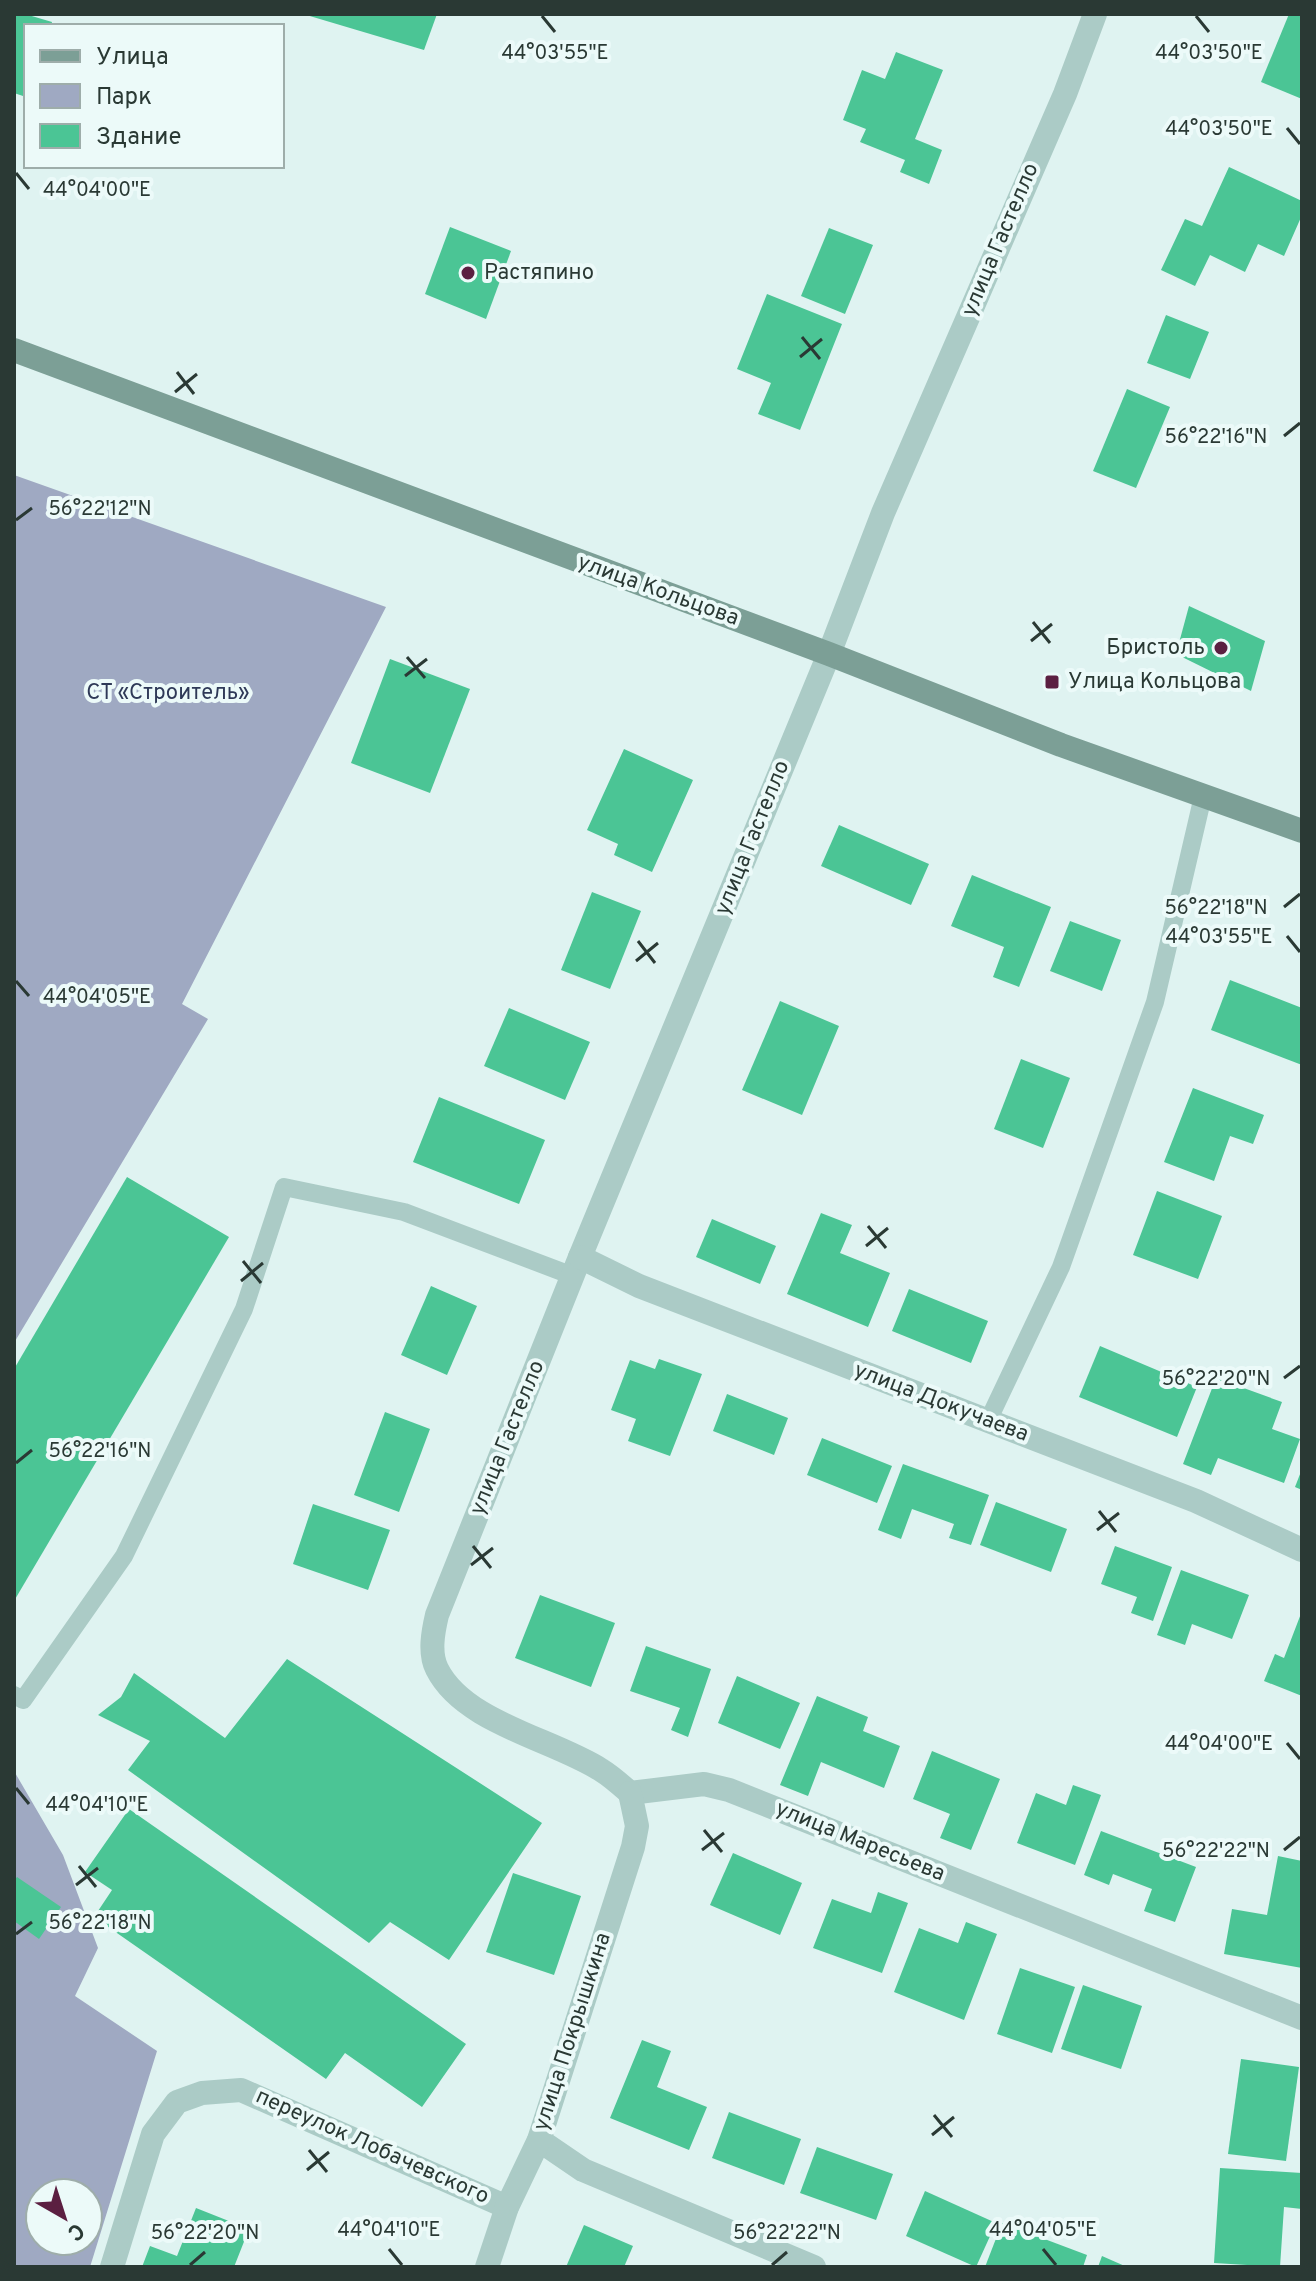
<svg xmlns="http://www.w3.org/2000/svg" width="1316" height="2281" viewBox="0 0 1316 2281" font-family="Overpass,sans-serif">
	<rect width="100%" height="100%" fill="#dff3f1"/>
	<!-- green -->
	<g fill="#9fa9c2" fill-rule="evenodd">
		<polygon points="14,475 386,607 182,1004 208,1019 14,1343"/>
		<path d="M 14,1771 L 63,1855 L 98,1948 L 75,1996 L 157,2051 L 90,2267 L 14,2267 ZM 40,2193 L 88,2193 L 88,2241 L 40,2241 Z"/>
	</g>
	<!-- building -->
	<g fill="#4bc595">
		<polygon points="14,14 25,14 52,22 51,26 26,26 26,97 14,93"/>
		<polygon points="303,14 437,14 424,50"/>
		<polygon points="1289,14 1302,14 1302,99 1261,82"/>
		<polygon points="896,52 943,70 915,139 942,150 929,184 900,172 905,160 860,142 866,129 843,120 862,70 885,79"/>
		<polygon points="1229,167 1302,201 1302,215 1284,256 1258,244 1245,272 1210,255 1195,286 1161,270 1185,219 1202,226"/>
		<polygon points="450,227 511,251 486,319 425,294"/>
		<polygon points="829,228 873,245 845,314 801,296"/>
		<polygon points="767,294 842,324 800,430 758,414 771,383 737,369"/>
		<polygon points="1166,315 1209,332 1190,379 1147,363"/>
		<polygon points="1127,389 1170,407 1136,488 1093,471"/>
		<polygon points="1189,606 1265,641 1251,691 1176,654"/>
		<polygon points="390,659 470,689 430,793 351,763"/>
		<polygon points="624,749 693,780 652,872 614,855 618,844 587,830"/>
		<polygon points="839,825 929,864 911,905 821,866"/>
		<polygon points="972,875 1051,907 1019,987 993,977 1004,947 951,926"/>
		<polygon points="592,892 641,911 610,989 561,970"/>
		<polygon points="1070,921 1121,940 1102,991 1050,971"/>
		<polygon points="1230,980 1302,1008 1302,1065 1211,1030"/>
		<polygon points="780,1001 839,1026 802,1115 742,1090"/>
		<polygon points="509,1008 590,1042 565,1100 484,1066"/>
		<polygon points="1021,1059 1070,1078 1043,1148 994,1129"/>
		<polygon points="1193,1088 1264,1115 1253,1144 1230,1136 1214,1181 1164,1162"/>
		<polygon points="439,1097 545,1140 519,1204 413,1162"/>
		<polygon points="127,1177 229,1237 14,1601 14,1369"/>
		<polygon points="1157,1191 1222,1216 1198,1279 1133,1255"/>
		<polygon points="821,1213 852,1225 840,1253 890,1273 868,1327 787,1294"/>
		<polygon points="712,1219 776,1246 760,1284 696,1257"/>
		<polygon points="431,1286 477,1306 447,1375 401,1355"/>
		<polygon points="909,1289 988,1321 971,1363 892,1331"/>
		<polygon points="1100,1346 1197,1387 1177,1437 1079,1397"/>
		<polygon points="659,1359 702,1374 670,1456 628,1441 636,1419 611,1410 630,1360 655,1369"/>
		<polygon points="1216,1378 1282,1402 1272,1429 1300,1439 1284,1483 1218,1458 1211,1475 1183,1464"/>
		<polygon points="727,1394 788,1418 774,1455 713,1431"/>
		<polygon points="385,1412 430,1429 399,1512 354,1495"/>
		<polygon points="822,1438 892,1466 877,1503 807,1475"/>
		<polygon points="903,1464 989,1495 971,1545 949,1538 954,1524 912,1509 901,1539 878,1530"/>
		<polygon points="1302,1469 1302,1490 1295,1487"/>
		<polygon points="996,1502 1067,1529 1051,1572 980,1545"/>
		<polygon points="313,1504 390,1530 368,1590 293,1564"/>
		<polygon points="1115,1546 1172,1567 1153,1621 1131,1613 1137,1597 1101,1584"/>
		<polygon points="1181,1570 1249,1595 1232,1639 1192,1624 1185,1645 1157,1635"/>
		<polygon points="540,1595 615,1623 591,1687 515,1658"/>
		<polygon points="1302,1611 1302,1696 1264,1681 1275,1654 1284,1658"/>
		<polygon points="646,1646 711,1669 688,1737 671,1730 680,1708 630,1691"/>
		<polygon points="287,1659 542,1823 449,1960 390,1922 369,1943 128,1770 150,1741 98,1715 121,1697 134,1673 225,1738"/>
		<polygon points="737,1676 800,1703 780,1749 718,1723"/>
		<polygon points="817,1696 868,1717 863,1731 900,1746 884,1788 821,1762 808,1796 780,1785"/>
		<polygon points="932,1751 1000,1779 971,1850 940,1838 950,1814 913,1799"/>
		<polygon points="1073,1785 1101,1795 1075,1865 1017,1843 1036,1793 1066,1805"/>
		<polygon points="129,1809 466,2044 422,2107 345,2053 326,2079 94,1917 112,1890 85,1872"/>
		<polygon points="1101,1831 1196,1867 1175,1922 1144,1911 1152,1889 1113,1874 1109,1885 1084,1875"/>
		<polygon points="733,1853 802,1883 780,1935 710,1905"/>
		<polygon points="1278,1856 1302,1861 1302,1968 1224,1954 1232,1909 1267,1915"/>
		<polygon points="513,1873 581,1896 554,1975 486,1952"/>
		<polygon points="17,1877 61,1907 39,1939 14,1921 14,1881"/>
		<polygon points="878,1892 908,1903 882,1973 813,1948 832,1899 871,1913"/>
		<polygon points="966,1922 997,1934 964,2020 894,1992 919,1928 958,1943"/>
		<polygon points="1020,1968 1075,1987 1052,2053 997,2034"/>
		<polygon points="1083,1985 1142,2006 1121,2069 1061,2049"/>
		<polygon points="642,2040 671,2051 657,2087 707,2107 689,2150 610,2118"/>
		<polygon points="1241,2059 1299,2067 1286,2161 1228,2154"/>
		<polygon points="729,2112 801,2139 784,2185 712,2158"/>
		<polygon points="817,2147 893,2174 876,2220 800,2193"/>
		<polygon points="1220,2168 1302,2173 1302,2209 1284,2207 1280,2267 1214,2263"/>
		<polygon points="925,2191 996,2223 976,2267 906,2236"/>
		<polygon points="196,2208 249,2229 234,2267 142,2267 150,2246 177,2256"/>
		<polygon points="1002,2223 1087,2255 1083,2267 985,2267"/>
		<polygon points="584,2225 633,2246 624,2267 566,2267"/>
		<polygon points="1102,2256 1127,2267 1098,2267"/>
	</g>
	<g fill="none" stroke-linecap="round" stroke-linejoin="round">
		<!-- lane -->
		<g stroke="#abcbc6" stroke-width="18">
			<polyline points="988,1421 1061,1267 1155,1002 1203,796"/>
			<polyline points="14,1695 23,1700 124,1556 244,1309 284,1187 404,1212 573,1276"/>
		</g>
		<!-- street -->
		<g stroke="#abcbc6" stroke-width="24">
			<path d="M 1095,14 L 1065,94 L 883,513 L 829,654 L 580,1257 L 437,1615 C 433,1632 429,1653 437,1669 C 464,1723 553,1739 601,1770 C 611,1776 621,1785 630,1793 L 704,1784 L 729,1790 L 1302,2018"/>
			<polyline points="580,1257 639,1286 1196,1501 1302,1550"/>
			<polyline points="539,2140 583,2170 814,2267"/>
			<polyline points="112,2267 153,2134 177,2102 202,2093 241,2090 507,2207"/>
			<polyline points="487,2267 507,2207 539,2140 633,1847 637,1826 630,1793"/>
		</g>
		<!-- secondary -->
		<polyline stroke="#7c9f96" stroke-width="24" points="14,350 829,654 1061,745 1302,831"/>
	</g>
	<!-- ticks -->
	<path fill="none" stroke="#2a3934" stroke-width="3" d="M 542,16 L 555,32M 1196,16 L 1209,32M 1287,128 L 1300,144M 16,173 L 29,189M 802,337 L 820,359M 800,357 L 822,339M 177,372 L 194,394M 175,392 L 197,374M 1284,436 L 1300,423M 16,520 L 32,508M 1033,622 L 1050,643M 1031,641 L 1052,624M 407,657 L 425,678M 405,676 L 427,659M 1284,907 L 1300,894M 1287,936 L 1300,952M 638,941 L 655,963M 636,961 L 658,943M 16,981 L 29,996M 868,1226 L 886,1248M 866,1246 L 888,1228M 243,1261 L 261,1283M 241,1281 L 263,1263M 1284,1378 L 1300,1366M 16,1463 L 32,1450M 1099,1511 L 1116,1532M 1097,1530 L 1119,1513M 473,1546 L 491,1568M 471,1565 L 493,1548M 1287,1743 L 1300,1759M 16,1788 L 29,1804M 704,1830 L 722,1852M 702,1850 L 724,1833M 1284,1850 L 1300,1837M 79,1866 L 96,1887M 76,1885 L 98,1868M 16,1934 L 32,1922M 934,2115 L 952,2137M 932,2135 L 954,2117M 309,2150 L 327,2172M 307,2170 L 329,2152M 389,2249 L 402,2265M 1043,2249 L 1056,2265M 190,2265 L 205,2252M 772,2265 L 787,2252"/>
	<!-- markers -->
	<g fill="#5b1f41" stroke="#ecfaf9" stroke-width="3">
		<circle cx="468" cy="273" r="8"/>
		<circle cx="1221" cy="648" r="8"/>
		<rect x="1044" y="674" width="16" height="16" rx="4"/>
	</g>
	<g text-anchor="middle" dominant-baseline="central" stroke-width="8" stroke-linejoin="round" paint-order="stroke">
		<!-- street labels -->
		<g font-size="22" fill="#2a3934" stroke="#ecfaf9">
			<text transform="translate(1001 240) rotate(-67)">улица Гастелло</text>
			<text transform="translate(658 591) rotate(20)">улица Кольцова</text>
			<text transform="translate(753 838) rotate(-68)">улица Гастелло</text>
			<text transform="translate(941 1403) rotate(21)">улица Докучаева</text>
			<text transform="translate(508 1438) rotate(-68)">улица Гастелло</text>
			<text transform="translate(860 1842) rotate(22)">улица Маресьева</text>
			<text transform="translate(573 2032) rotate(-72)">улица Покрышкина</text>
			<text transform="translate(372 2147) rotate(24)">переулок Лобачевского</text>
		</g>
		<!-- poi labels -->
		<g font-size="22" fill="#2a3934" stroke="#ecfaf9" text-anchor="start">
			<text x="484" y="273">Растяпино</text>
			<text x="1205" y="648" text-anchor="end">Бристоль</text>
			<text x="1068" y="682">Улица Кольцова</text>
		</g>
		<!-- park labels -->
		<g font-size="22" fill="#2e3957" stroke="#ecfaf9">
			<text x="168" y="693">СТ «Строитель»</text>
		</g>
	</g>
	<g font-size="20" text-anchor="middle" fill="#2a3934" stroke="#ecfaf9" stroke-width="8" stroke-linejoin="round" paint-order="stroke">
		<text x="1209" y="59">44°03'50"E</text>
		<text x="555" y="59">44°03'55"E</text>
		<text x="1219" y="135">44°03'50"E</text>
		<text x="97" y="196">44°04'00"E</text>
		<text x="1216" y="443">56°22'16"N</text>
		<text x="100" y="515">56°22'12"N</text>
		<text x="1216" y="914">56°22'18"N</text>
		<text x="1219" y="943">44°03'55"E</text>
		<text x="97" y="1003">44°04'05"E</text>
		<text x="1216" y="1385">56°22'20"N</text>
		<text x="100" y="1457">56°22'16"N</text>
		<text x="1219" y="1750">44°04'00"E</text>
		<text x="97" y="1811">44°04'10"E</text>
		<text x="1216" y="1857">56°22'22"N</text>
		<text x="100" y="1929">56°22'18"N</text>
		<text x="389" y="2236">44°04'10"E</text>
		<text x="1043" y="2236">44°04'05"E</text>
		<text x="205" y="2239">56°22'20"N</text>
		<text x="787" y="2239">56°22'22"N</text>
	</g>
	<!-- border -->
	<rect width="1316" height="2281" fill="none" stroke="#2a3934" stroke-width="32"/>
	<!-- legend -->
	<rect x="24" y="24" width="260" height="144" fill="#ecfaf9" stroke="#9eadaa" stroke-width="2"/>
	<rect x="40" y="50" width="40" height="12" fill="#7c9f96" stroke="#9eadaa" stroke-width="2"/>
	<text x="96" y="64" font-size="24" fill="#2a3934">Улица</text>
	<rect x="40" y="84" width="40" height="24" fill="#9fa9c2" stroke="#9eadaa" stroke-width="2"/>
	<text x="96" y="104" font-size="24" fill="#2a3934">Парк</text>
	<rect x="40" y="124" width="40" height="24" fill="#4bc595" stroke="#9eadaa" stroke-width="2"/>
	<text x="96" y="144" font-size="24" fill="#2a3934">Здание</text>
	<!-- north arrow -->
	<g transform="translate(64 2217) rotate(141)"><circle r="38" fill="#ecfaf9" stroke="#9eadaa" stroke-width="2"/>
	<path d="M0-6L14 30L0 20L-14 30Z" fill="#5b1f41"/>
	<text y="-12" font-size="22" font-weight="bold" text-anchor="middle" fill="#2a3934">С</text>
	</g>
</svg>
